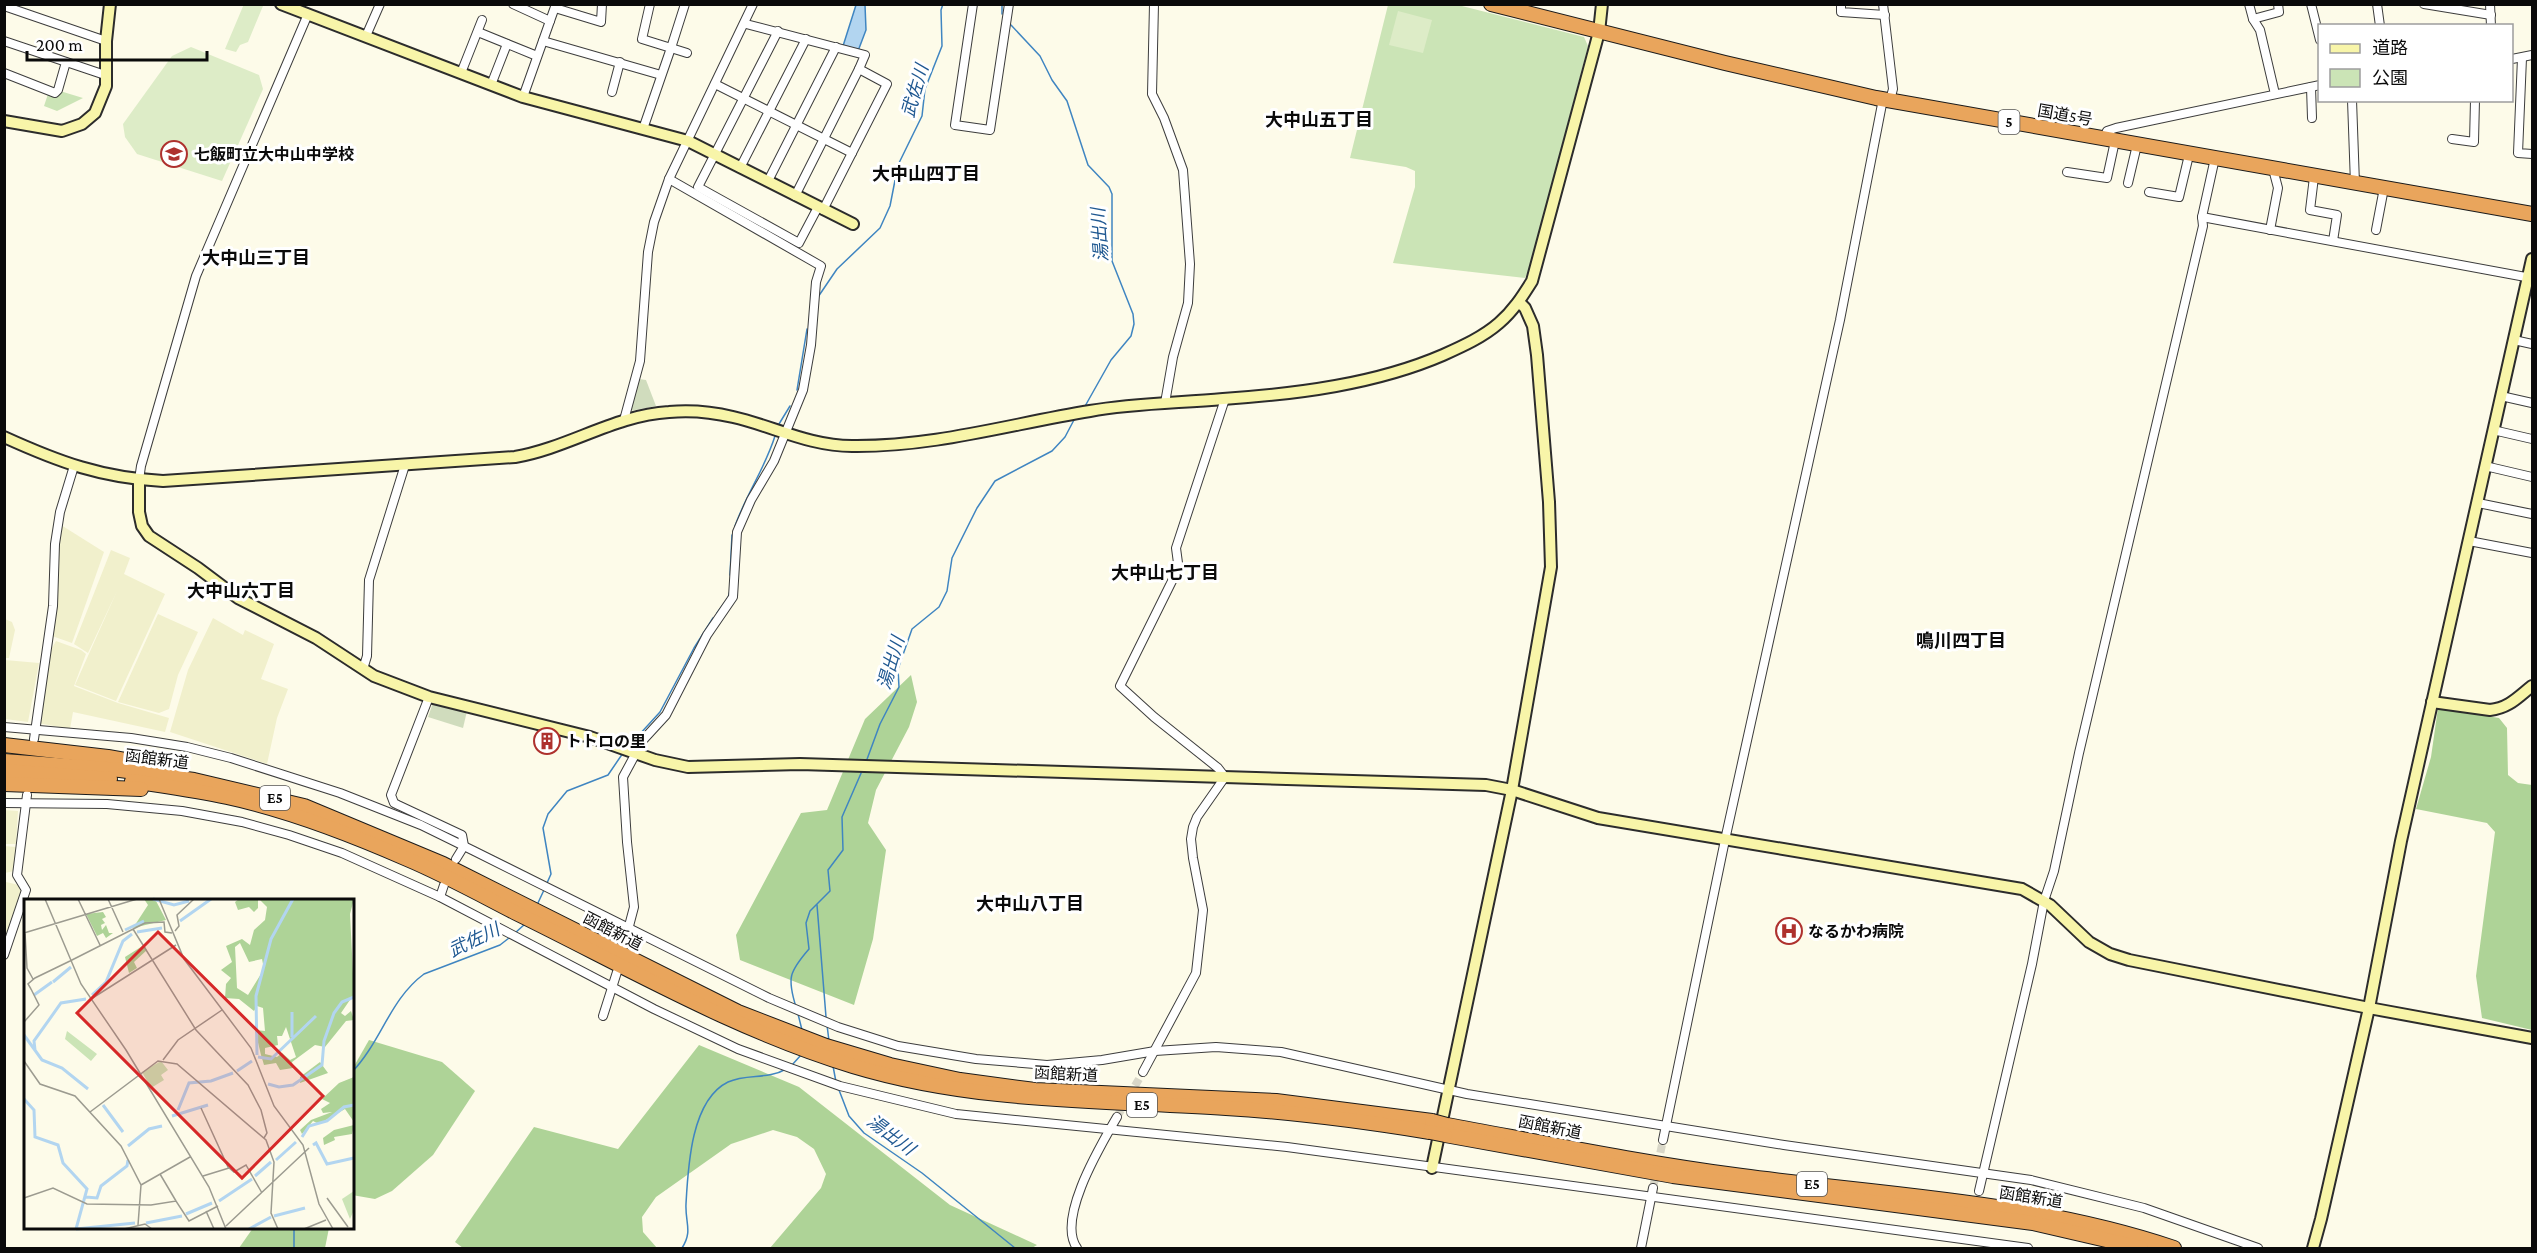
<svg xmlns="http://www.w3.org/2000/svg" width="2537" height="1253" viewBox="0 0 2537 1253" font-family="'Crimson Pro','Noto Sans JP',serif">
	<rect width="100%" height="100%" fill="#fdfbe9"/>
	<!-- farmland -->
	<g fill="#f1f0cc">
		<polygon points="61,525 104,552 72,643 52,636 57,546"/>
		<polygon points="111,550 130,558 124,574 165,594 116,701 75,685 117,591 88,653 74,644"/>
		<polygon points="158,614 198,632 178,675 169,709 159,713 118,702"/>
		<polygon points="213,618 243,635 245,630 274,644 261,679 288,689 277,718 267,764 170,732 188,670"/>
		<polygon points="5,619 12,622 15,630 9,658 5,658"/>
		<polygon points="56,641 81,650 86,654 74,686 118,703 169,718 165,732 73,712 70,729 38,723 49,653"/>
		<polygon points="5,660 39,663 28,722 5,719"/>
		<polygon points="4,810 18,811 16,844 5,844"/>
		<polygon points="4,846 16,847 14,871 5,873"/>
		<polygon points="6,882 19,885 22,892 5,943"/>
	</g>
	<!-- green -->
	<g fill="#cbe4b6">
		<polygon points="1388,5 1458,5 1584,37 1588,46 1531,264 1525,278 1393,263 1415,187 1415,171 1406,167 1350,158"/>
		<polygon points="60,91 83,98 57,111 44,106 48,94 57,97"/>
	</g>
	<!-- forest -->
	<g fill="#aed397">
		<polygon points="911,675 917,702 909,727 876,790 868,823 886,850 873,939 854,1005 740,960 736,935 801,813 827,810 865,719"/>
		<polygon points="2438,708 2499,718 2507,728 2508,775 2518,783 2532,785 2532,1030 2482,1018 2476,976 2495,832 2487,823 2416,809 2431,757"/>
		<polygon points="369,1040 442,1062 475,1091 433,1155 392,1191 375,1199 352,1195 353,1068"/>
		<polygon points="699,1045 799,1087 950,1205 1037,1245 1032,1248 770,1248 821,1188 826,1174 814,1149 797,1137 773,1130 731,1144 656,1197 642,1217 643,1232 657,1248 463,1248 455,1242 534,1127 618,1149"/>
		<polygon points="253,1228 329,1228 325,1248 239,1248"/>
	</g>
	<!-- cemetery -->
	<g fill="#d0dcbd">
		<polygon points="639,379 646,380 656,406 630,411"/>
		<polygon points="433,703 467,711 463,728 428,717"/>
	</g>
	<!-- pitch -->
	<g fill="#ddecc7">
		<polygon points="244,4 263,6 248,42 240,45 236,52 225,49"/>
		<polygon points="1398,11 1432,20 1423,53 1389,45"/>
		<polygon points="191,47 259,75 263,89 222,181 137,154 125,137 123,124 172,56"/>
	</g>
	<!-- water -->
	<polygon fill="#b2d5f0" stroke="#3f85c1" stroke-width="1.5" points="856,5 865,5 866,30 858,51 843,46"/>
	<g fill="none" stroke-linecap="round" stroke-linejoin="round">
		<!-- stream -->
		<g stroke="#3f85c1" stroke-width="1.5">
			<polyline points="1002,14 1002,4"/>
			<polyline points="1011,25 1040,56 1052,80 1067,101 1088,165 1109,187 1112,194 1112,261 1133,314 1134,324 1131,336 1111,360 1084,408"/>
			<polyline points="818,297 837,269 880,228 890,206 898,165 922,116 925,89 942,46 941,10 943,4"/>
			<polyline points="797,390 807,329"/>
			<polyline points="779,424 790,406"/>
			<path d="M 735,526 C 746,495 765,468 775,436"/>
			<polyline points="730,575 732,535"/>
			<polyline points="717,613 728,598 730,591"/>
			<polyline points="628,747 660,712 694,648 713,618"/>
			<polyline points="866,762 880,724 899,687 898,669 912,629 939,607 947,591 952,558 977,508 995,481 1052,451 1065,437 1075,418"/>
			<polyline points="547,883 551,874 543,828 548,814 567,791 608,775 623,753"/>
			<polyline points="537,905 544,890"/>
			<polyline points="817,905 826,1017"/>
			<polyline points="515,933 525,924"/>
			<path d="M 796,1007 C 787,978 789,972 809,949 L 806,923 L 810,911 L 830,891 L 828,870 L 843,850 L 842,817 L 862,771"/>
			<polyline points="798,1014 802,1030"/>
			<polyline points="827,1025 829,1041"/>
			<polyline points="792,1065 801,1055"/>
			<polyline points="833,1066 836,1082"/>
			<path d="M 352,1072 C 381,1042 390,999 424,974 L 500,945 L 509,938"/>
			<polyline points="839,1090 849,1116 864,1133 922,1173 1015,1248"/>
			<polyline points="294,1228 294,1248"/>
			<path d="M 682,1248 C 693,1231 685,1223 686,1204 C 688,1167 691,1100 728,1082 C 747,1073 768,1080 786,1069"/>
		</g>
		<!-- street-tunnel -->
		<g stroke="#d9d7c8" stroke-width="8" stroke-dasharray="8 4" stroke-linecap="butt">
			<polyline points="1117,1117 1143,1072"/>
			<polyline points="1653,1188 1663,1140"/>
		</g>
		<defs>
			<g id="street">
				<polyline points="513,4 550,21"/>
				<polyline points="685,4 671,48 687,53"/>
				<polyline points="973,4 955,125 990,130 1009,4"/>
				<polyline points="1154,4 1152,94 1164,118 1183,170 1190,264 1188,303 1173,357 1165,403"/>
				<polyline points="1841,4 1841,12 1885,15"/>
				<polyline points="1883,4 1893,89 1890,100"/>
				<polyline points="2249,4 2253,19 2260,30 2275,94"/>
				<polyline points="2311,4 2320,40"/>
				<polyline points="2377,4 2380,26"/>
				<polyline points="2424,4 2491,15"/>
				<polyline points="2490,4 2491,26"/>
				<polyline points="4,6 106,41"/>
				<polyline points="555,8 601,22 602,4"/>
				<polyline points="2253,19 2279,12 2278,4"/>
				<polyline points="746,24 865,55 859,69 887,84 823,210"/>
				<polyline points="778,31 698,187 799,243 818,207"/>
				<polyline points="478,32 537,56"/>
				<polyline points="366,36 380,4"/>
				<polyline points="4,41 105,75"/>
				<polyline points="543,41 661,75"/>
				<polyline points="2522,58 2518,153 2532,154"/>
				<polyline points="2512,59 2532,55"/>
				<polyline points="4,73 55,93 58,90 66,62"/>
				<polyline points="461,73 482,20"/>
				<polyline points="715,84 852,153"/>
				<polyline points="491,85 507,44"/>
				<polyline points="2311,87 2312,118"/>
				<polyline points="612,92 620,62"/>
				<polyline points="523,97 556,4"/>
				<polyline points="2352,100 2355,184"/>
				<polyline points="643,129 671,48 642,39 650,4"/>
				<polyline points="2103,139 2107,131 2116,128 2320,85"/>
				<polyline points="2452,139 2474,142 2475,100"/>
				<polyline points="740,168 806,39"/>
				<polyline points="2067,172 2107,178 2115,141"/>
				<polyline points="2314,177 2310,210 2337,215 2333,241"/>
				<polyline points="768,181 836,47"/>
				<polyline points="2128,183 2137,145"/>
				<polyline points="2149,192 2179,197 2189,155"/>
				<polyline points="795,196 859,69"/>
				<polyline points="2202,217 2531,278"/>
				<polyline points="2270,230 2278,188 2273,169"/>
				<polyline points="2376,230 2384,188"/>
				<polyline points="2514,340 2532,344"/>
				<polyline points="2501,396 2532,403"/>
				<polyline points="624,420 640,361 648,252 654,222 669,179 753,4"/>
				<polyline points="2493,430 2532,439"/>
				<polyline points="2485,466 2532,477"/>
				<polyline points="139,480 141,466 196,276 308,14"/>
				<polyline points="2478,503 2532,514"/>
				<polyline points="2469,541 2532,553"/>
				<polyline points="363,669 367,656 369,580 405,465"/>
				<polyline points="429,697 391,795 394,803 398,805 462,835 464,846 456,859"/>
				<polyline points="4,727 131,738 187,747 231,758 340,793 421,825 474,851 769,998 838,1027 898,1046 976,1059 1047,1065 1102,1060 1155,1051 1216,1047 1281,1052 1467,1094 1784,1145 2031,1180 2144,1208 2258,1248"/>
				<polyline points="34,739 53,606 55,544 60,512 74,466"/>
				<polyline points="4,803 107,804 182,811 242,822 289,835 342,853 440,897 654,1009 738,1049 840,1086 956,1114 1287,1147 2028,1248"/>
				<polyline points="440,897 444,885"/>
				<polyline points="624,945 634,907 627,842 623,777 643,740 666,715 707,635 733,597 737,532 751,500 774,461 803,390 811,345 816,282 821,266 669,179"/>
				<polyline points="4,955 26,890 17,875 27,795"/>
				<polyline points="603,1016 617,972"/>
				<polyline points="1143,1072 1196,973 1203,910 1193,858 1191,839 1193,827 1197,817 1225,777 1218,768 1154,717 1120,686 1174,577 1178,563 1176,548 1225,399"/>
				<polyline points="1663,1140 1725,840 1840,320 1883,99"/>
				<polyline points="1979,1191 2032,964 2044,901 2054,871 2079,753 2203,226 2202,217 2215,158"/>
				<path d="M 1077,1248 C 1056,1219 1101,1145 1117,1117"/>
				<polyline points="1641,1248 1653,1188"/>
			</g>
			<g id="secondary">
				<polyline points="281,4 523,97 688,141 853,224"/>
				<polyline points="4,121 62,131 82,124 95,113 106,86 106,41 110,4"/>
				<path d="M 4,437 C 59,462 102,478 163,481 L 515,457 C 568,448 615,415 669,412 C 690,410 712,412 733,417 C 773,426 809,446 852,446 C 934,447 1010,424 1090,411 C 1134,403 1179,403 1223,399 C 1297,394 1376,384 1443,355 C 1463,346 1483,337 1499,323 C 1513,311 1522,297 1532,281 L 1599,32 L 1602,4"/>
				<polyline points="139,480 139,512 142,526 149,536 198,568 238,598 316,638 374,676 429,697 590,737 655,760 688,767 800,764 1486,785 1512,790 1598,818 2022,889 2050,905 2089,942 2110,954 2129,960 2369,1008 2532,1038"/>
				<path d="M 2432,702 L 2490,710 C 2509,708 2518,697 2532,686"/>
				<polyline points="1432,1168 1512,790 1551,567 1549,502 1537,355 1533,326 1525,308 1519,302"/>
				<polyline points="2313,1248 2321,1219 2369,1008 2401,841 2532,259"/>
			</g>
			<g id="highway">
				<polyline points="1491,4 1725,63 1876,98 2532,214"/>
				<polyline points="4,745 108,757 181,770"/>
				<polyline points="4,761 120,770 194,780 304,806 443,864 738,1012 826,1046 890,1065 960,1080 1035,1090 1276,1101 1432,1121"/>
				<polyline points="4,771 110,779"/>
				<path d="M 132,781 C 164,786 195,790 227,797 C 288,810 350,834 407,859 C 445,875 481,895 518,914 C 628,968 735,1030 853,1066 C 975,1103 1101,1100 1226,1108 C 1295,1112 1362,1121 1430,1132"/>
				<polyline points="4,784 141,789"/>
				<path d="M 1447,1125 C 1545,1143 1643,1163 1742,1176 C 1886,1195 2035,1201 2174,1248"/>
				<polyline points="1445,1135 1673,1176 2033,1223 2141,1248"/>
			</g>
		</defs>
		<!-- street casing -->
		<use href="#street" stroke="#3d3d3d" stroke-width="10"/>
		<!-- secondary casing -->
		<use href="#secondary" stroke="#2c2c2c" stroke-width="14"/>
		<!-- highway casing -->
		<use href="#highway" stroke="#1b1b1b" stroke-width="16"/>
		<!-- street -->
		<use href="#street" stroke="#fff" stroke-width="8"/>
		<!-- secondary -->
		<use href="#secondary" stroke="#f8f5a9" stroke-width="10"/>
		<!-- highway -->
		<use href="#highway" stroke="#e9a55c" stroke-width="14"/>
		<defs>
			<g id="highway-bridge">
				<polyline points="1432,1121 1447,1125"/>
				<polyline points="1430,1132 1445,1135"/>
			</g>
		</defs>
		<!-- highway-bridge casing -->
		<use href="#highway-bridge" stroke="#1b1b1b" stroke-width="16" stroke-linecap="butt"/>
		<!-- highway-bridge -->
		<use href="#highway-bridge" stroke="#e9a55c" stroke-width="14"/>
	</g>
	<!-- icons -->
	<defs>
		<symbol id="school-ring" viewBox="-11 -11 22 22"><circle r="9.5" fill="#fff" stroke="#ae312e" stroke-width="1.5"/><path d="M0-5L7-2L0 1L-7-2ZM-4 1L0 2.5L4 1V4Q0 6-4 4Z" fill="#ae312e"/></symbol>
		<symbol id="building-ring" viewBox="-11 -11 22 22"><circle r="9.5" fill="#fff" stroke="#ae312e" stroke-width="1.5"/><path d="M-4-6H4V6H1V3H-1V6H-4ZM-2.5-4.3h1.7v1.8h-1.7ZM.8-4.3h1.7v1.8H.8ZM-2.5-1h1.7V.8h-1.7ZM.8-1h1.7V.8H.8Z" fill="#ae312e"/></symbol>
		<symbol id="hospital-ring" viewBox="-11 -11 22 22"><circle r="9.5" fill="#fff" stroke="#ae312e" stroke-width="1.5"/><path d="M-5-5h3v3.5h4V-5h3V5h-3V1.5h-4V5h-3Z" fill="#ae312e"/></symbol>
	</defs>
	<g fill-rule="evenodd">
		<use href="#school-ring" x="159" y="139" width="30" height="30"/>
		<use href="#building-ring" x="532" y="726" width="30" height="30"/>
		<use href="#hospital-ring" x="1774" y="916" width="30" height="30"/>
	</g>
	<g text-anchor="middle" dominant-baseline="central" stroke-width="6" stroke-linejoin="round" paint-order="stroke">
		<!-- shield labels -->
		<g fill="#fff" stroke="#545454" stroke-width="1.5">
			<rect x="1998.5" y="110" width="21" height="24" rx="4.5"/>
			<rect x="260" y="786" width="30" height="24" rx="4.5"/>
			<rect x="1127" y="1093" width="30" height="24" rx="4.5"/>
			<rect x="1797" y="1172" width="30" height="24" rx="4.5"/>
		</g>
		<g font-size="15" font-weight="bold" fill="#0a0a0a">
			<text x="2009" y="122">5</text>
			<text x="275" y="798">E5</text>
			<text x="1142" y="1105">E5</text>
			<text x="1812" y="1184">E5</text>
		</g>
		<!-- street labels -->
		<g font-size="16" fill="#0a0a0a" stroke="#fff">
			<text transform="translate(2065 115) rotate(10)">国道5号</text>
			<text transform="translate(157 759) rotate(7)">函館新道</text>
			<text transform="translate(613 931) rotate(27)">函館新道</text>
			<text transform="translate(1066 1074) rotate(3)">函館新道</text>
			<text transform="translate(1550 1127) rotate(11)">函館新道</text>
			<text transform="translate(2031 1197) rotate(9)">函館新道</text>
		</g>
		<!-- poi labels -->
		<g font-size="16" font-weight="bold" fill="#0a0a0a" stroke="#fff" text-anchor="start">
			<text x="194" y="154">七飯町立大中山中学校</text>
			<text x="566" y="741">トトロの里</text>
			<text x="1808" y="931">なるかわ病院</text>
		</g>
		<!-- water labels -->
		<g font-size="18" font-style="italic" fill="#1f5891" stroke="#fff">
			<text transform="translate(915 91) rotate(-74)">武佐川</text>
			<text transform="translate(1100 235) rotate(-94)">湯出川</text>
			<text transform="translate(891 663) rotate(-74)">湯出川</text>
			<text transform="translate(474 940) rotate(-26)">武佐川</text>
			<text transform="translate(891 1135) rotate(37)">湯出川</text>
		</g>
		<!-- neighbourhood labels -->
		<g font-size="18" font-weight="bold" fill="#0a0a0a" stroke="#fff">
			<text x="1319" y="120">大中山五丁目</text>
			<text x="926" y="174">大中山四丁目</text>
			<text x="256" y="258">大中山三丁目</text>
			<text x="1165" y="573">大中山七丁目</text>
			<text x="241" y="591">大中山六丁目</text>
			<text x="1961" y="641">鳴川四丁目</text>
			<text x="1030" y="904">大中山八丁目</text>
		</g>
	</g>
	<!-- overview -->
	<g transform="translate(24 899)">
		<rect width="330" height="330" fill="#fdfbe9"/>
		<path d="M 43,132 L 73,155 L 67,162 L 41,140 ZM 137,162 L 144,171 L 137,176 L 140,181 L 127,189 L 118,173 ZM 330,292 L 330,311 L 326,320 L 318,300 Z" fill="#cbe4b6"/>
		<path d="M 120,0 L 131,0 L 142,21 L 109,29 L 124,6 ZM 215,0 L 234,0 L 234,9 L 230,13 L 225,8 L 214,11 L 211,3 ZM 235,0 L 330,0 L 326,15 L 330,95 L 317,114 L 321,117 L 327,112 L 330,121 L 322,122 L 301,148 L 291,146 L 268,163 L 269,169 L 256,171 L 252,164 L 240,166 L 237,156 L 231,131 L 241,132 L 239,109 L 233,107 L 230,112 L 215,100 L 201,99 L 202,85 L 207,79 L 197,71 L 208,63 L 202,47 L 218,40 L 226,46 L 230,31 L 241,21 L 243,8 ZM 216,44 L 225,63 L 238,60 L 240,70 L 224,96 L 213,89 L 211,48 ZM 262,128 L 272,158 L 266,161 L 258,154 L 253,158 L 241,155 L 241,149 L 254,146 L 253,137 L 258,137 ZM 79,13 L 82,18 L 78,20 L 81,24 L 77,26 L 78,31 L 82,26 L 85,34 L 89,34 L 82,39 L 79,34 L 73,37 L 62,15 ZM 120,46 L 123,51 L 110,63 L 113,69 L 105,74 L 101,58 ZM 296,163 L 304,174 L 276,184 L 276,178 ZM 330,178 L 330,223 L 321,210 L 295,225 L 289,222 L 278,235 L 276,231 L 287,221 L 308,213 L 299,214 L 297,210 L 306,204 L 298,200 L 315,184 ZM 330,226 L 328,235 L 310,238 L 311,241 L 300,246 L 299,239 L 310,231 Z" fill="#aed397" fill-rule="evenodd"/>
		<path fill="none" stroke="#b2d5f0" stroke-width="3" d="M 129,0 L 150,6 L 165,2M 156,22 L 187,0M 101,31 L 120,22M 113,33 L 138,29M 29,83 L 47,68M 10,96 L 28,83M 68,96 L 82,83 L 99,42 L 108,35M 268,113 L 268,138M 0,136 L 18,161 L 38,169 L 64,190M 11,151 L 10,142 L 37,104 L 62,100M 233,156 L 232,97 L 247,40 L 269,0M 234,158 L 247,160 L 292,117M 213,172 L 228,162M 244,185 L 255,188 L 269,186 L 298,166 L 300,142 L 310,114 L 318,103 L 330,98M 0,200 L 10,211 L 11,238 L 34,246 L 39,264 L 63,290 L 52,330M 79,206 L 99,233M 154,211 L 165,184 L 187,182 L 209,174M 148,217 L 184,206M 278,238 L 285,227 L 303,222 L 320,208 L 330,206M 289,246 L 292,244 L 303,265 L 330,259M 104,247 L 125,230 L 138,227M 252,261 L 272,243M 231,277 L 247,263M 62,298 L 73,299 L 77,287 L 103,267 L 104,261M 195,302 L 228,280M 162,315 L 188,304M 250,317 L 281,309M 122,324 L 158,317M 52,330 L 111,324M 225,330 L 247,318"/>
		<path fill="none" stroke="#9c9b90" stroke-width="1.5" d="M 21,0 L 57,85 L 102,151 L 185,288 L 202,330M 54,0 L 76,46M 84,0 L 99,33M 135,0 L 160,60 L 227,149 L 250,207 L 279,246 L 295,305 L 309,330M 109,30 L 172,131 L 224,186 L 237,211 L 243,234 L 240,239M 151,32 L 155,27 L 153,16 L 170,0M 0,34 L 113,0M 1,34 L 3,69 L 9,80M 46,62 L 121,24 L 140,23 L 141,33 L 148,34M 7,90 L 4,85 L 11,79 L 46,62M 67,100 L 152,46M 0,123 L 15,106 L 7,90M 139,161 L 154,141 L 198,111M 0,162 L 16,185 L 51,197 L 97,247 L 117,286 L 114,326M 177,209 L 204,268 L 210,273 L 222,266 L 238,294M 66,213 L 134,162 L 153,165 L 242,241 L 250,263 L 247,314 L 254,330M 136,275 L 152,302M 179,277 L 205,269M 117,286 L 166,258M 0,299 L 29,289 L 63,305 L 127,306 L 152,302 L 165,322 L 194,307M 303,299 L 324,328M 182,312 L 190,330M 202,327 L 285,249M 100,330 L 121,325 L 128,330M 280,330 L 302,321"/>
		<path fill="#d62828" fill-opacity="0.15" stroke="#d62828" stroke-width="3" d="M 134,33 L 299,197 L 218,279 L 53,114 Z"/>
		<rect width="330" height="330" fill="none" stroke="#0a0a0a" stroke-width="3"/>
	</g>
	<!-- border -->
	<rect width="2537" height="1253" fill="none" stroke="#0a0a0a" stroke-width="12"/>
	<!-- legend -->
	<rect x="2318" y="24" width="195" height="78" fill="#ffffff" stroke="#9d9d9d" stroke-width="1.5"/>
	<rect x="2330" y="44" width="30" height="9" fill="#f8f5a9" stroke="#9d9d9d" stroke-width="1.5"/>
	<text x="2372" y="54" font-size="18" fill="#0a0a0a">道路</text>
	<rect x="2330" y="69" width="30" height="18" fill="#cbe4b6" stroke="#9d9d9d" stroke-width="1.5"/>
	<text x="2372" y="84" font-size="18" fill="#0a0a0a">公園</text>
	<!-- scale -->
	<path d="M27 51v9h180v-9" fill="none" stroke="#0a0a0a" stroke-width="3"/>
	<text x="36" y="51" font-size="18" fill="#0a0a0a" stroke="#ffffff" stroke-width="4.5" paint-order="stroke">200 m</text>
</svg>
